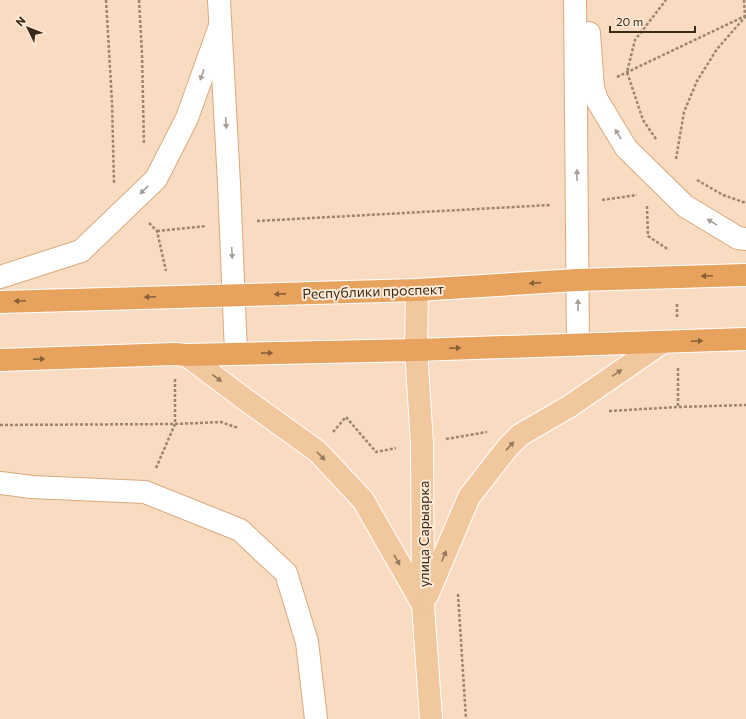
<svg xmlns="http://www.w3.org/2000/svg" width="746" height="719" viewBox="0 0 746 719" font-family="Commissioner,sans-serif">
	<rect width="100%" height="100%" fill="#f8dbc1"/>
	<g fill="none" stroke-linecap="round" stroke-linejoin="round">
		<defs>
			<polyline id="street" points="0,483 32,487 145,492 240,530 286,573 307,642 316,719"/>
			<g id="secondary">
				<polyline points="219,0 229,184 236,353"/>
				<polyline points="575,0 578,344"/>
				<polyline points="589,33 593,88 597,100 626,148 685,206 738,238 746,239"/>
				<polyline points="0,277 81,251 156,179 187,118 220,26"/>
			</g>
			<g id="primary">
				<polyline points="417,290 416,350 422,444 423,605 431,719"/>
				<polyline points="186,355 246,400 317,451 363,500 422,603"/>
				<polyline points="427,596 469,497 508,447 520,435 570,406 663,342"/>
			</g>
			<g id="highway">
				<polyline points="0,302 417,290 577,280 746,275"/>
				<polyline points="0,360 175,354 186,355 416,350 746,339"/>
			</g>
		</defs>
		<!-- street casing -->
		<use href="#street" stroke="#d8aa80" stroke-width="24"/>
		<!-- secondary casing -->
		<use href="#secondary" stroke="#d8aa80" stroke-width="24"/>
		<!-- primary casing -->
		<use href="#primary" stroke="#fff" stroke-width="24"/>
		<!-- highway casing -->
		<use href="#highway" stroke="#fff" stroke-width="24"/>
		<!-- path -->
		<g stroke="#9c856e" stroke-width="2.5" stroke-dasharray="3 2" stroke-linecap="butt">
			<polyline points="106,0 112,102 114,183"/>
			<polyline points="139,0 142,54 144,145"/>
			<polyline points="617,77 745,16 744,0"/>
			<polyline points="656,139 643,120 627,72 635,40 666,0"/>
			<polyline points="676,159 684,112 697,81 717,49 746,16"/>
			<polyline points="697,180 723,195 746,203"/>
			<polyline points="602,200 637,195"/>
			<polyline points="647,206 648,236 669,250"/>
			<polyline points="257,221 551,205"/>
			<polyline points="149,223 157,231 166,271"/>
			<polyline points="157,231 206,226"/>
			<polyline points="677,304 677,317"/>
			<polyline points="678,368 678,407 746,405"/>
			<polyline points="609,411 678,407"/>
			<polyline points="0,425 175,424 221,422 238,428"/>
			<polyline points="333,432 346,417 376,452 396,448"/>
			<polyline points="446,439 487,432"/>
			<polyline points="156,468 175,424 175,379"/>
			<polyline points="458,594 466,719"/>
		</g>
		<!-- street -->
		<use href="#street" stroke="#fff" stroke-width="22"/>
		<!-- secondary -->
		<use href="#secondary" stroke="#fff" stroke-width="22"/>
		<!-- primary -->
		<use href="#primary" stroke="#f1c79e" stroke-width="22"/>
		<!-- highway -->
		<use href="#highway" stroke="#e7a25e" stroke-width="22"/>
	</g>
	<!-- one-way arrows -->
	<defs><path id="oneway-solid" d="M-6-.8H1V-3.2L6.5 0L1 3.2V.8H-6Z"/></defs>
	<g fill="#a79f97">
		<use href="#oneway-solid" transform="translate(202 75) rotate(110)"/>
		<use href="#oneway-solid" transform="translate(226 123) rotate(87)"/>
		<use href="#oneway-solid" transform="translate(618 134) rotate(-121)"/>
		<use href="#oneway-solid" transform="translate(577 175) rotate(-90)"/>
		<use href="#oneway-solid" transform="translate(144 190) rotate(136)"/>
		<use href="#oneway-solid" transform="translate(712 222) rotate(-149)"/>
		<use href="#oneway-solid" transform="translate(232 253) rotate(87)"/>
		<use href="#oneway-solid" transform="translate(578 305) rotate(-91)"/>
	</g>
	<g fill="#885f37">
		<use href="#oneway-solid" transform="translate(707 276) rotate(178)"/>
		<use href="#oneway-solid" transform="translate(535 283) rotate(176)"/>
		<use href="#oneway-solid" transform="translate(280 294) rotate(178)"/>
		<use href="#oneway-solid" transform="translate(150 297) rotate(178)"/>
		<use href="#oneway-solid" transform="translate(20 301) rotate(178)"/>
		<use href="#oneway-solid" transform="translate(697 341) rotate(-2)"/>
		<use href="#oneway-solid" transform="translate(455 348) rotate(-2)"/>
		<use href="#oneway-solid" transform="translate(267 353) rotate(-1)"/>
		<use href="#oneway-solid" transform="translate(39 359) rotate(-2)"/>
	</g>
	<g fill="#96785a">
		<use href="#oneway-solid" transform="translate(617 373) rotate(-34)"/>
		<use href="#oneway-solid" transform="translate(217 378) rotate(37)"/>
		<use href="#oneway-solid" transform="translate(510 446) rotate(-47)"/>
		<use href="#oneway-solid" transform="translate(321 456) rotate(46)"/>
		<use href="#oneway-solid" transform="translate(444 556) rotate(-67)"/>
		<use href="#oneway-solid" transform="translate(397 560) rotate(60)"/>
	</g>
	<g text-anchor="middle" dominant-baseline="central" stroke-width="4" stroke-linejoin="round" paint-order="stroke">
		<!-- street labels -->
		<g font-size="14" fill="#3b2917" stroke="#feead9">
			<text transform="translate(373 291) rotate(-2)">Республики проспект</text>
			<text transform="translate(423 534) rotate(-90)">улица Сарыарка</text>
		</g>
	</g>
	<!-- north arrow -->
	<g transform="translate(28 28) rotate(313)" stroke="#feead9" stroke-width="3" paint-order="stroke">
	<path d="M0-3L7 15L0 10L-7 15Z" fill="#3b2917"/>
	<text y="-6" font-size="11" font-weight="bold" text-anchor="middle" fill="#3b2917">N</text>
	</g>
	<!-- scale -->
	<path d="M610 26v6h85v-6" fill="none" stroke="#3b2917" stroke-width="2"/>
	<text x="616" y="26" font-size="12" fill="#3b2917" stroke="#feead9" stroke-width="3" paint-order="stroke">20 m</text>
</svg>
